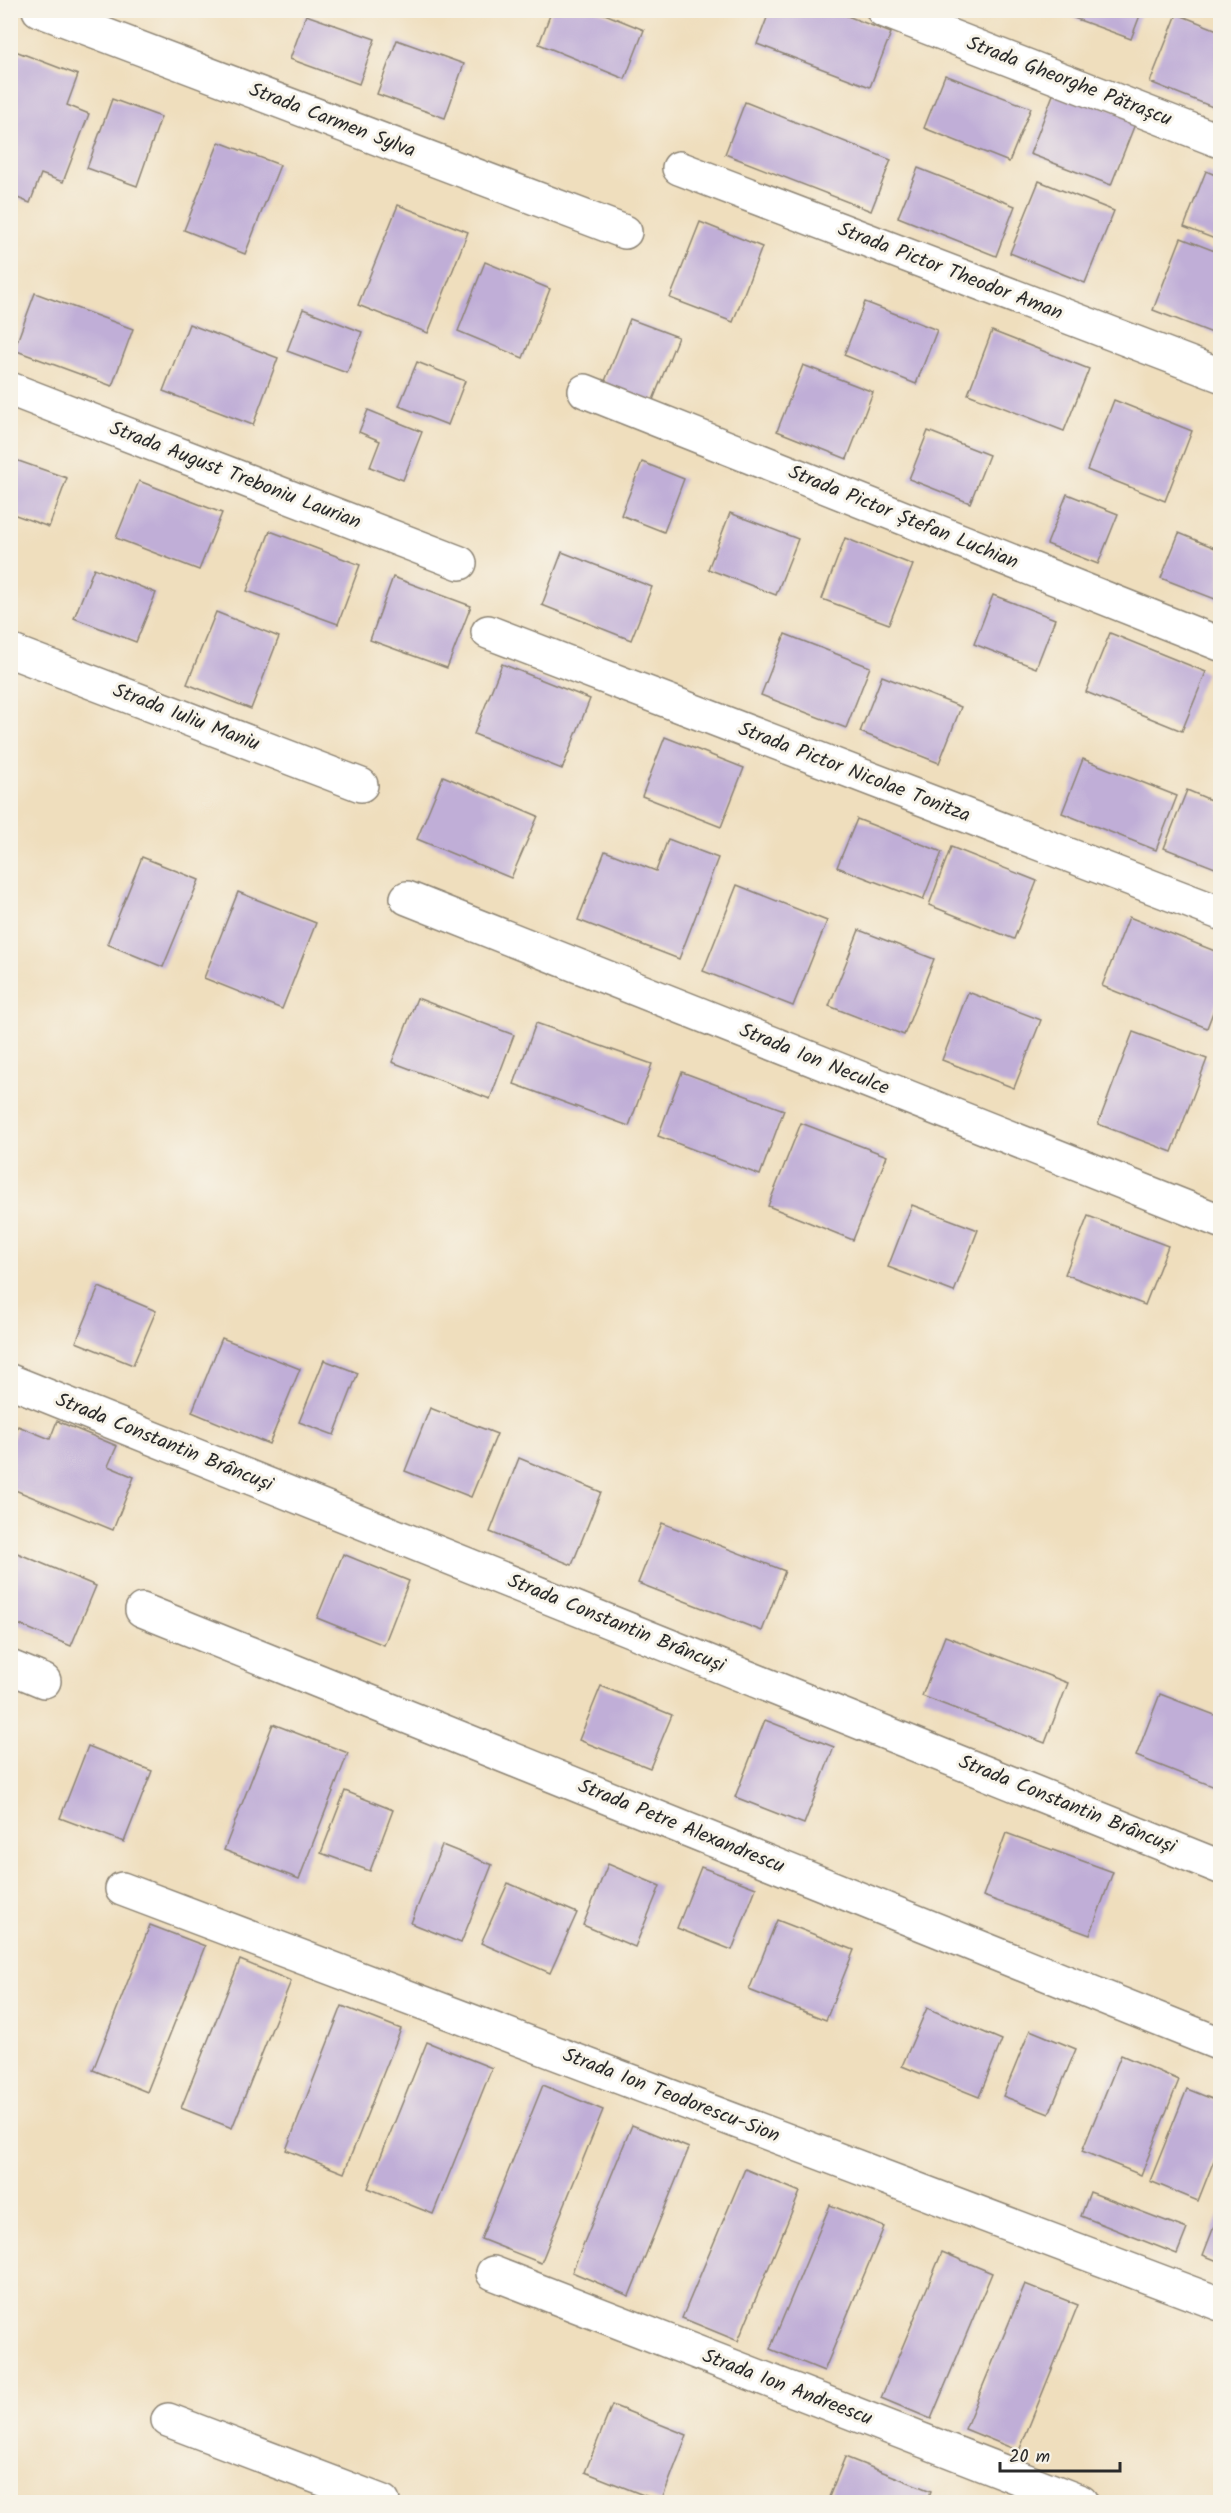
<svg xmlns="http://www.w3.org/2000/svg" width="1231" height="2513" viewBox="0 0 1231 2513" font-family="Kalam,sans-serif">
	<rect width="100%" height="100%" fill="#f7f3e8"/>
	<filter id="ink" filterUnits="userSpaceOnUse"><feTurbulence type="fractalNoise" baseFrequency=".0167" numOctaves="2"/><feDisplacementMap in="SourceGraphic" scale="12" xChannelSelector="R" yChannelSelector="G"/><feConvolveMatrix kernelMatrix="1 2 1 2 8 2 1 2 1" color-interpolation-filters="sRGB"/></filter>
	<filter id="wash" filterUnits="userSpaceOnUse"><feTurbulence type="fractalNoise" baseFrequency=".008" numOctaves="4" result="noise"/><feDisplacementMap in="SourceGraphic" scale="24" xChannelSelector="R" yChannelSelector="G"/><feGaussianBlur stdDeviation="1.35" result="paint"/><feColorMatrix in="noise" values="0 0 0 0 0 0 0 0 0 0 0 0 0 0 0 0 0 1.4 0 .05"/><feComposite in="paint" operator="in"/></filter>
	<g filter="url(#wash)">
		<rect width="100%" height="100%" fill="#efdebd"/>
		<g id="blocks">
			<!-- building -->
			<g fill="#c0aed7">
				<polygon points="552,10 595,10 644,30 625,79 539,44"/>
				<polygon points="770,10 832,10 891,33 870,87 757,44"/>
				<polygon points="1052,10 1142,10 1131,39"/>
				<polygon points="1177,14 1220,31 1220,110 1150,82"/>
				<polygon points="306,15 375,39 359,84 290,59"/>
				<polygon points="397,40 464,64 445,118 377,94"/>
				<polygon points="10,49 78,75 67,105 89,114 63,182 41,174 30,203 10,195"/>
				<polygon points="945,75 1031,108 1009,162 924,128"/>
				<polygon points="1056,87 1137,119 1111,185 1030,154"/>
				<polygon points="112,99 161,117 137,186 87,168"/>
				<polygon points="745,102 891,160 871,211 725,154"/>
				<polygon points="219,142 280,165 245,254 184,230"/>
				<polygon points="918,168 1015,206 996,256 898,217"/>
				<polygon points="1206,171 1220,177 1220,241 1184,227"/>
				<polygon points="1039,181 1114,211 1085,283 1010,253"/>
				<polygon points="398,205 468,232 428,333 358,305"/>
				<polygon points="700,222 762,247 733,322 670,298"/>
				<polygon points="1181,238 1220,253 1220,336 1153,310"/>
				<polygon points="485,262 550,289 523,358 458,331"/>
				<polygon points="35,293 133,329 112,386 14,350"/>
				<polygon points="865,302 937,330 916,384 844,355"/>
				<polygon points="303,309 362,332 347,373 287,351"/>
				<polygon points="630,319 678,337 651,405 603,386"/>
				<polygon points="189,324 278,358 253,425 163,391"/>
				<polygon points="992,331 1089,369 1064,431 968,394"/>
				<polygon points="417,362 465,381 448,425 399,406"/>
				<polygon points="803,365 873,392 847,459 777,431"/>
				<polygon points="1114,400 1192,431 1165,501 1087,470"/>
				<polygon points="368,410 422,432 403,480 370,467 380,441 359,432"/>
				<polygon points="928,431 989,455 970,503 909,479"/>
				<polygon points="10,458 67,478 49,527 10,513"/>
				<polygon points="642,462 684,479 664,532 621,515"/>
				<polygon points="139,481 222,513 199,570 116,538"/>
				<polygon points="1067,494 1118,514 1098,564 1047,544"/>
				<polygon points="730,513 798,539 776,595 708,569"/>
				<polygon points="270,531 360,565 338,624 247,591"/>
				<polygon points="1179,533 1220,550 1220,601 1161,578"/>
				<polygon points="845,538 913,565 889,624 822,599"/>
				<polygon points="562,552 652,587 631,640 542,605"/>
				<polygon points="94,568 156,593 136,642 74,618"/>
				<polygon points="393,577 471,606 447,668 370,640"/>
				<polygon points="993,595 1055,619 1036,668 974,644"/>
				<polygon points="216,612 279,637 251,709 187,684"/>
				<polygon points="1110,633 1206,672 1182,731 1086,692"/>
				<polygon points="785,634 870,667 846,728 761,695"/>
				<polygon points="502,664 590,699 562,769 474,734"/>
				<polygon points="882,676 961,707 939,763 860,732"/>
				<polygon points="665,737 744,768 721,827 642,796"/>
				<polygon points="1083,759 1177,796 1156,850 1062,813"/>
				<polygon points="443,776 538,816 511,878 417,839"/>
				<polygon points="1187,790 1220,804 1220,870 1164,848"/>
				<polygon points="857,819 942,852 923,900 837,867"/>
				<polygon points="668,839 718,858 679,959 578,920 605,851 656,871"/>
				<polygon points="951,847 1037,881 1014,939 929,905"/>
				<polygon points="142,857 199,880 163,967 107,944"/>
				<polygon points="737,885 827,921 793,1006 703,971"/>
				<polygon points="238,892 316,923 282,1009 204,978"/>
				<polygon points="1129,917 1220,953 1220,994 1207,1028 1102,986"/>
				<polygon points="859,930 934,959 904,1035 829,1006"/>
				<polygon points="968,992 1041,1020 1014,1088 942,1060"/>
				<polygon points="417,998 514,1035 490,1099 392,1062"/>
				<polygon points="536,1023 652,1064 629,1126 514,1084"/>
				<polygon points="1133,1032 1207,1059 1172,1152 1098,1124"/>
				<polygon points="682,1072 784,1110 760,1175 658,1136"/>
				<polygon points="801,1123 887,1156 853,1240 768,1206"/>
				<polygon points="912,1205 978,1230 954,1292 888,1267"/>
				<polygon points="1088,1216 1168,1246 1145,1305 1065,1274"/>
				<polygon points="99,1287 156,1311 133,1365 76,1342"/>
				<polygon points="222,1338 300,1369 269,1444 192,1412"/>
				<polygon points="324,1360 358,1373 334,1435 299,1422"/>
				<polygon points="430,1408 497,1434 471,1497 405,1471"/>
				<polygon points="57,1421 117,1446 108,1466 134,1477 113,1530 10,1488 10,1444 18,1426 50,1439"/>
				<polygon points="519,1458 601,1492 572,1565 490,1532"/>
				<polygon points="662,1523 785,1571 762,1631 638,1583"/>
				<polygon points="10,1550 96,1586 71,1646 10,1621"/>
				<polygon points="343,1554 409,1581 384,1645 317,1618"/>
				<polygon points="945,1636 1068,1683 1045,1743 922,1696"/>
				<polygon points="601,1686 672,1715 650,1768 579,1740"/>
				<polygon points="1160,1694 1220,1717 1220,1789 1136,1756"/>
				<polygon points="765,1720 834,1747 804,1824 735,1797"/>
				<polygon points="273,1724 348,1753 299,1879 224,1850"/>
				<polygon points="88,1746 152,1771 124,1842 60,1818"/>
				<polygon points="345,1791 393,1810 370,1871 321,1853"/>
				<polygon points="1006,1833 1113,1872 1090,1935 983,1896"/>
				<polygon points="442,1845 492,1865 461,1943 411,1923"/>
				<polygon points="608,1864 660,1886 635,1947 583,1925"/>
				<polygon points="701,1867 756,1888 732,1950 677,1928"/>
				<polygon points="508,1883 577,1913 550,1973 481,1943"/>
				<polygon points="777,1920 854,1950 826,2020 749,1990"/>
				<polygon points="150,1925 205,1946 147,2092 93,2070"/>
				<polygon points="240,1960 291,1981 232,2128 181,2108"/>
				<polygon points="342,2006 401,2029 344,2173 286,2150"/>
				<polygon points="927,2008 1002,2040 979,2097 902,2066"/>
				<polygon points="1030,2030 1076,2049 1049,2114 1003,2096"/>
				<polygon points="427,2042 492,2068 433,2214 368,2188"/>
				<polygon points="1121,2055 1179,2080 1141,2175 1082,2151"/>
				<polygon points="543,2085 603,2110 541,2263 481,2239"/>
				<polygon points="1187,2089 1220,2102 1220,2145 1198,2201 1150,2181"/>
				<polygon points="632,2125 689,2148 629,2296 572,2272"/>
				<polygon points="745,2169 800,2192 738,2341 682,2318"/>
				<polygon points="1090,2192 1187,2229 1177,2254 1081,2216"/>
				<polygon points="830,2205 884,2227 824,2371 770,2349"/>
				<polygon points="1220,2211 1220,2262 1203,2255"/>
				<polygon points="942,2252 992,2273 931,2419 881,2398"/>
				<polygon points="1025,2284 1078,2305 1019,2451 965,2429"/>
				<polygon points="612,2405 687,2435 661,2502 585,2472"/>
				<polygon points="845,2457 931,2491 927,2502 827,2502"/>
			</g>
		</g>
	</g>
	<g filter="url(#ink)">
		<use href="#blocks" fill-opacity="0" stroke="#8d8474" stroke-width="1.5"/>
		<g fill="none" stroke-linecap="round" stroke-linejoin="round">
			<defs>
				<g id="street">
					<polyline points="39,10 625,232"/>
					<polyline points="883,10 1220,141"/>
					<polyline points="679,168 1220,375"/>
					<polyline points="10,389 460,563"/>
					<polyline points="585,391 1220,644"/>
					<polyline points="488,632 1220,913"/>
					<polyline points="10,651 361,785"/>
					<polyline points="407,898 1220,1221"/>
					<polyline points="10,1381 1220,1867"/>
					<polyline points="142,1610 1220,2044"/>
					<polyline points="10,1667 44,1681"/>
					<polyline points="122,1889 1220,2304"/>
					<polyline points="493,2273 1081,2502"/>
					<polyline points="168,2420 383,2502"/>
				</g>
			</defs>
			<!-- street casing -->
			<use href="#street" stroke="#8d8474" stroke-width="36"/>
			<!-- street -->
			<use href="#street" stroke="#fff" stroke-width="33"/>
		</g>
	</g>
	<g text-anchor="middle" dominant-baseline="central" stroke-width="6" stroke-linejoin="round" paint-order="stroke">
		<!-- street labels -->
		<g font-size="20" fill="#2b2b2b" stroke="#f7f3e8">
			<text transform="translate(1069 82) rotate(21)">Strada Gheorghe Pătrașcu</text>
			<text transform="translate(332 121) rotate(21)">Strada Carmen Sylva</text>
			<text transform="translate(950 272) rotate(21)">Strada Pictor Theodor Aman</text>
			<text transform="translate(235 476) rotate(21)">Strada August Treboniu Laurian</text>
			<text transform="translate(903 518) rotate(22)">Strada Pictor Ștefan Luchian</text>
			<text transform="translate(186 718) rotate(21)">Strada Iuliu Maniu</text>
			<text transform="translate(854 773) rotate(21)">Strada Pictor Nicolae Tonitza</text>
			<text transform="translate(814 1060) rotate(22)">Strada Ion Neculce</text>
			<text transform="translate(164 1443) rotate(22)">Strada Constantin Brâncuși</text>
			<text transform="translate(616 1624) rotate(22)">Strada Constantin Brâncuși</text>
			<text transform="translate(1067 1805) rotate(22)">Strada Constantin Brâncuși</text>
			<text transform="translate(681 1827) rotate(22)">Strada Petre Alexandrescu</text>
			<text transform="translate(671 2096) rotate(21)">Strada Ion Teodorescu-Sion</text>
			<text transform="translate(787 2388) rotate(21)">Strada Ion Andreescu</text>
		</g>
	</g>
	<!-- margin -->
	<rect width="1231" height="2513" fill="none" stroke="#f7f3e8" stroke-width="36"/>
	<!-- scale -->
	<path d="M1000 2462v9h120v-9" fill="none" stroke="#2b2b2b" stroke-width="3"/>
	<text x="1009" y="2462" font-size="18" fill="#2b2b2b" stroke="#f7f3e8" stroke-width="4.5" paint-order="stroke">20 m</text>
</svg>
